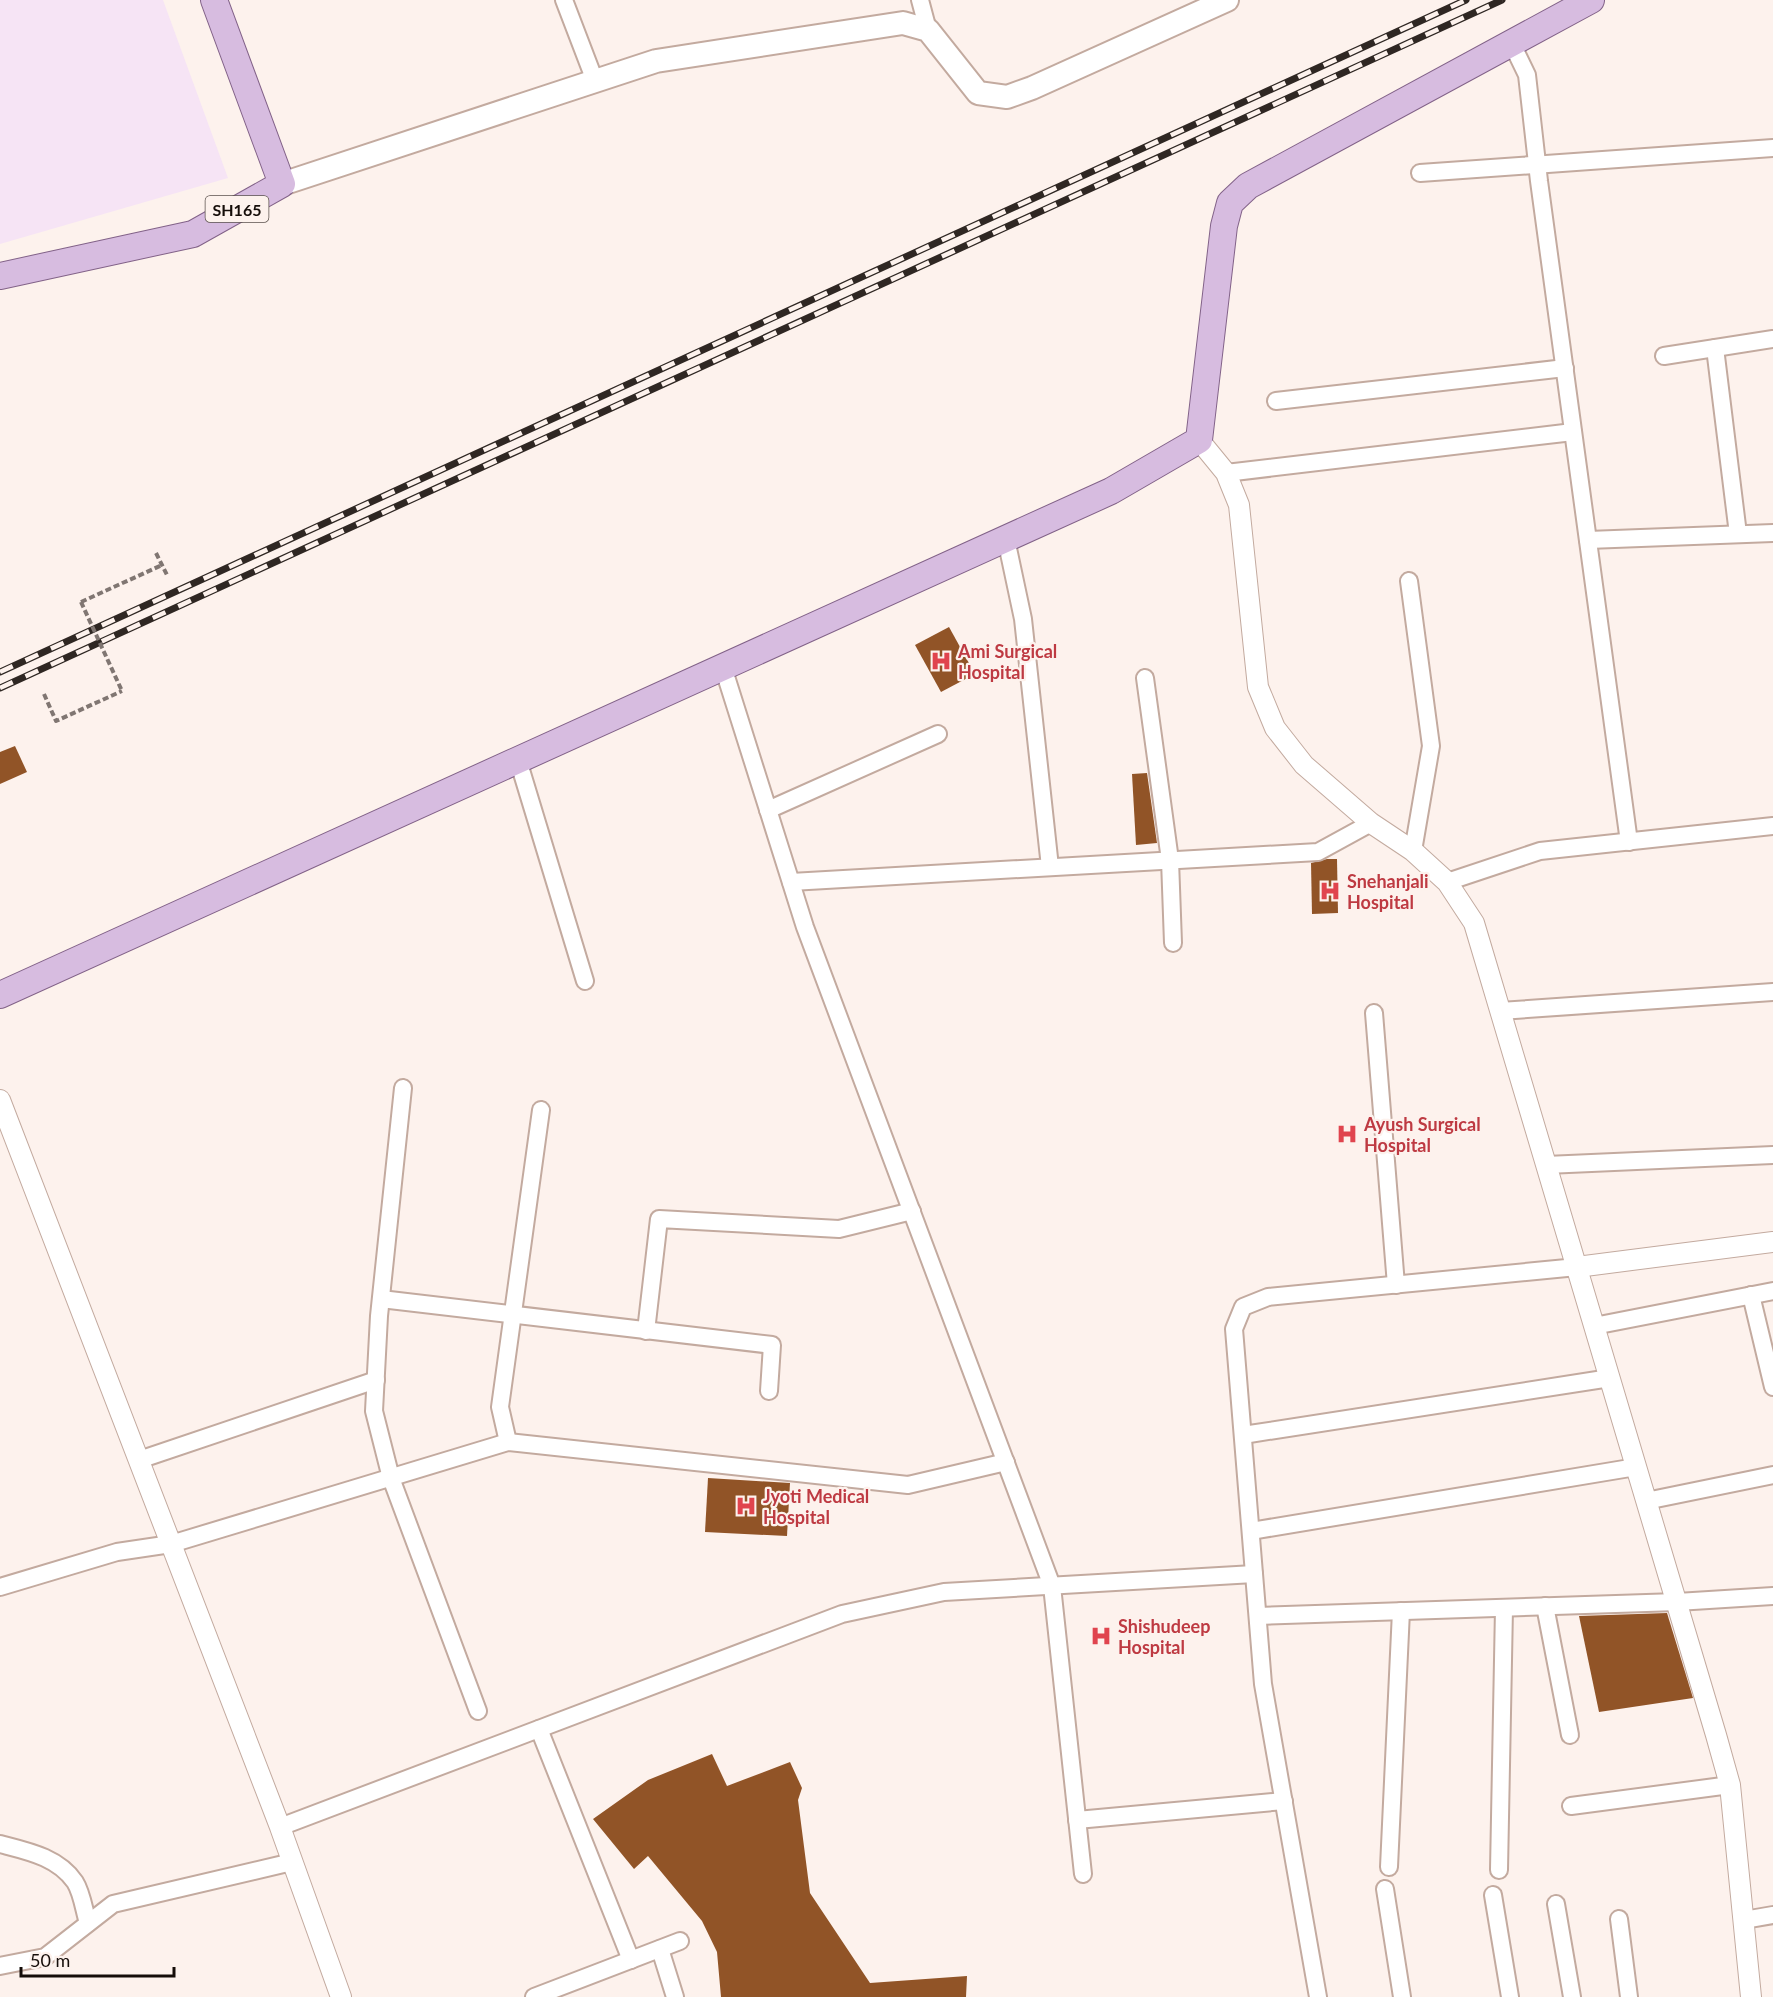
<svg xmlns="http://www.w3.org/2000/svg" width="1773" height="1997" viewBox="0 0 1773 1997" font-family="Lato,sans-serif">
	<rect width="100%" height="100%" fill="#fdf2ed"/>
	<!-- industrial -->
	<polygon fill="#f6e4f5" points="0,0 163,0 228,178 0,244"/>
	<!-- building -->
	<g fill="#915427">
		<polygon points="949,627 975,674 941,692 915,645"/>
		<polygon points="15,746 27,772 0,784 0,752"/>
		<polygon points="1147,773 1157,843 1136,845 1132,774"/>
		<polygon points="1327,859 1337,859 1338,913 1312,914 1311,863"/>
		<polygon points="708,1478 790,1483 787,1536 705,1532"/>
		<polygon points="1667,1613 1693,1698 1599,1712 1579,1616"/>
		<polygon points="712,1754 727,1786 790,1762 802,1788 798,1800 810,1893 870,1983 967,1976 966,1997 721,1997 717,1952 702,1921 648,1856 634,1869 593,1819 648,1780"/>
	</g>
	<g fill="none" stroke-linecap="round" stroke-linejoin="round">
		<defs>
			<g id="minor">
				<polyline points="564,0 595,81"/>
				<polyline points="920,0 928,30"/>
				<polyline points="1512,44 1527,75 1539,181 1629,842"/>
				<polyline points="1420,173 1773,148"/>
				<polyline points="1715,348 1738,534"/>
				<polyline points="1664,356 1773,339"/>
				<polyline points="1276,401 1565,368"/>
				<polyline points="1226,473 1573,432"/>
				<polyline points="1006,539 1023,619 1050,867"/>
				<polyline points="1588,540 1773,533"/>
				<polyline points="1409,581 1431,746 1413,851"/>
				<polyline points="723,667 805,927 1052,1586 1083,1874"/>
				<polyline points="1145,678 1170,860 1173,943"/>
				<polyline points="518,760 585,981"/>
				<polyline points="768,810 938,734"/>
				<polyline points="791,882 1318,852 1371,823"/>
				<polyline points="1447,882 1540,851 1773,826"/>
				<polyline points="1500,1011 1773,992"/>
				<polyline points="1374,1013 1396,1285"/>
				<polyline points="403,1088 379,1316 374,1411 391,1478 478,1711"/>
				<polyline points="1546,1165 1773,1155"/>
				<polyline points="1751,1295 1773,1387"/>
				<polyline points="381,1299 772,1345 769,1391"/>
				<polyline points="1594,1326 1773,1291"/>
				<polyline points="646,1331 659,1219 839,1229 912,1211"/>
				<polyline points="1243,1435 1610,1378"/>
				<polyline points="508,1442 500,1407 541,1110"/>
				<polyline points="139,1460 376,1380"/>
				<polyline points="1646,1501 1773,1475"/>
				<polyline points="1251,1531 1636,1467"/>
				<polyline points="0,1587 117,1552 171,1544 508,1442 908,1485 1006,1462"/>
				<polyline points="1545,1606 1570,1735"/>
				<polyline points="1258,1616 1677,1602 1773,1596"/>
				<polyline points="539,1729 631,1960"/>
				<polyline points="1571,1806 1730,1785"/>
				<polyline points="1077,1820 1284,1801"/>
				<polyline points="280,1827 842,1614 944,1592 1254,1574"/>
				<path d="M 0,1844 C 27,1851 58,1857 75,1882 C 82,1893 84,1910 88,1923"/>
				<polyline points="1389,1867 1401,1611"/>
				<polyline points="1499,1870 1504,1608"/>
				<polyline points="1385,1889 1402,1997"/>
				<polyline points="1493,1895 1510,1997"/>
				<polyline points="1556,1904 1572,1997"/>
				<polyline points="1619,1919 1629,1997"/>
				<polyline points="1744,1920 1773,1915"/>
				<polyline points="660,1949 675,1997"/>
				<polyline points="0,1966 45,1957 113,1904 292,1862"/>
				<polyline points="534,1997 680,1941"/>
				<polyline points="1318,1997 1263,1684 1234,1329 1243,1307 1268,1297 1577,1267"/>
			</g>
			<g id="tertiary">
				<polyline points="1199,440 1226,473 1239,505 1258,687 1275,728 1304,765 1371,823 1413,851 1447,882 1474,923 1716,1735 1730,1785 1751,1997"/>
				<polyline points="0,1100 280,1827 341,1997"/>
				<polyline points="1577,1267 1773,1242"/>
			</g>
			<polyline id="secondary" points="282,184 656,61 903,23 928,30 978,93 1007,97 1032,88 1227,0"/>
			<g id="primary">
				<polyline points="0,276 193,234 282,184 214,0"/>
				<polyline points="0,995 1111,491 1199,440 1224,226 1230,203 1248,186 1591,0"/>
			</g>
		</defs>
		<!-- minor casing -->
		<use href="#minor" stroke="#c3aa9f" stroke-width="20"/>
		<!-- tertiary casing -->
		<use href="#tertiary" stroke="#c3aa9f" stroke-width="22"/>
		<!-- secondary casing -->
		<use href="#secondary" stroke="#c3aa9f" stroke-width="26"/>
		<!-- primary casing -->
		<use href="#primary" stroke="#826288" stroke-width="28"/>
		<!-- path -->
		<g stroke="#807672" stroke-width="4" stroke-dasharray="6 3" stroke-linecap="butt">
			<polyline points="156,553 167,575"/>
			<polyline points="81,602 162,565"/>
			<polyline points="44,694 56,721 122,691"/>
		</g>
		<!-- minor -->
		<use href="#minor" stroke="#fff" stroke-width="16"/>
		<!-- tertiary -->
		<use href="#tertiary" stroke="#fff" stroke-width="20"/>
		<!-- secondary -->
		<use href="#secondary" stroke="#fff" stroke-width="22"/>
		<!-- primary -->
		<use href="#primary" stroke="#d7bce0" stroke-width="26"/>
		<defs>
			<g id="rail">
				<polyline points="0,672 1466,0"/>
				<polyline points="0,688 1502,0"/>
			</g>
		</defs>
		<!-- rail casing -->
		<use href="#rail" stroke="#2f2723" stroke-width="7"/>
		<!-- rail -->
		<use href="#rail" stroke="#fdf2ed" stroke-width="4.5" stroke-dasharray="14" stroke-linecap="butt"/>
		<!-- path-bridge -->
		<polyline stroke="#807672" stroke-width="4" stroke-dasharray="6 3" stroke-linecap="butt" points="81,602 122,691"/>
	</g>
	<!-- icons -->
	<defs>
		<symbol id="hospital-bare" viewBox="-9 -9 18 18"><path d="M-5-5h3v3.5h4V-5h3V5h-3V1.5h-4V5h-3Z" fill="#e0444e" stroke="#fdf2ed" stroke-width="2.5" paint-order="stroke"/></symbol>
	</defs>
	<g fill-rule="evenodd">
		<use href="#hospital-bare" x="926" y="646" width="30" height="30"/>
		<use href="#hospital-bare" x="1315" y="876" width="30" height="30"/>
		<use href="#hospital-bare" x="1332" y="1119" width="30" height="30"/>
		<use href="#hospital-bare" x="731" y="1491" width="30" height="30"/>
		<use href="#hospital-bare" x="1086" y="1621" width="30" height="30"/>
	</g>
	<g text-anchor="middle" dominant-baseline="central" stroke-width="4.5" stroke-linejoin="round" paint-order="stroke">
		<!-- shield labels -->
		<rect fill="#fdf2ed" stroke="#5b524d" stroke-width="1.5" x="205.5" y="196" width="63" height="26" rx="4.5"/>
		<g font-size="16" font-weight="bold" fill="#150d09">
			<text x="237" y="209">SH165</text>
		</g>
		<!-- health labels -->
		<g font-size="18" font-weight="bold" fill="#be3a42" stroke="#fdf2ed" text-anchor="start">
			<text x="958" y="651">Ami Surgical<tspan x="958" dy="21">Hospital</tspan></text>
			<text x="1347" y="881">Snehanjali<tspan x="1347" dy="21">Hospital</tspan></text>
			<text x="1364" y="1124">Ayush Surgical<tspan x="1364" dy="21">Hospital</tspan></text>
			<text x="763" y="1496">Jyoti Medical<tspan x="763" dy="21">Hospital</tspan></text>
			<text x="1118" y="1626">Shishudeep<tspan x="1118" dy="21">Hospital</tspan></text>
		</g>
	</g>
	<!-- scale -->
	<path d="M21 1967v9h153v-9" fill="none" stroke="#150d09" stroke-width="3"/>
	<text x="30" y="1967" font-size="18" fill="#150d09" stroke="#fdf2ed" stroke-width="4.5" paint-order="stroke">50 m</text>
</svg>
